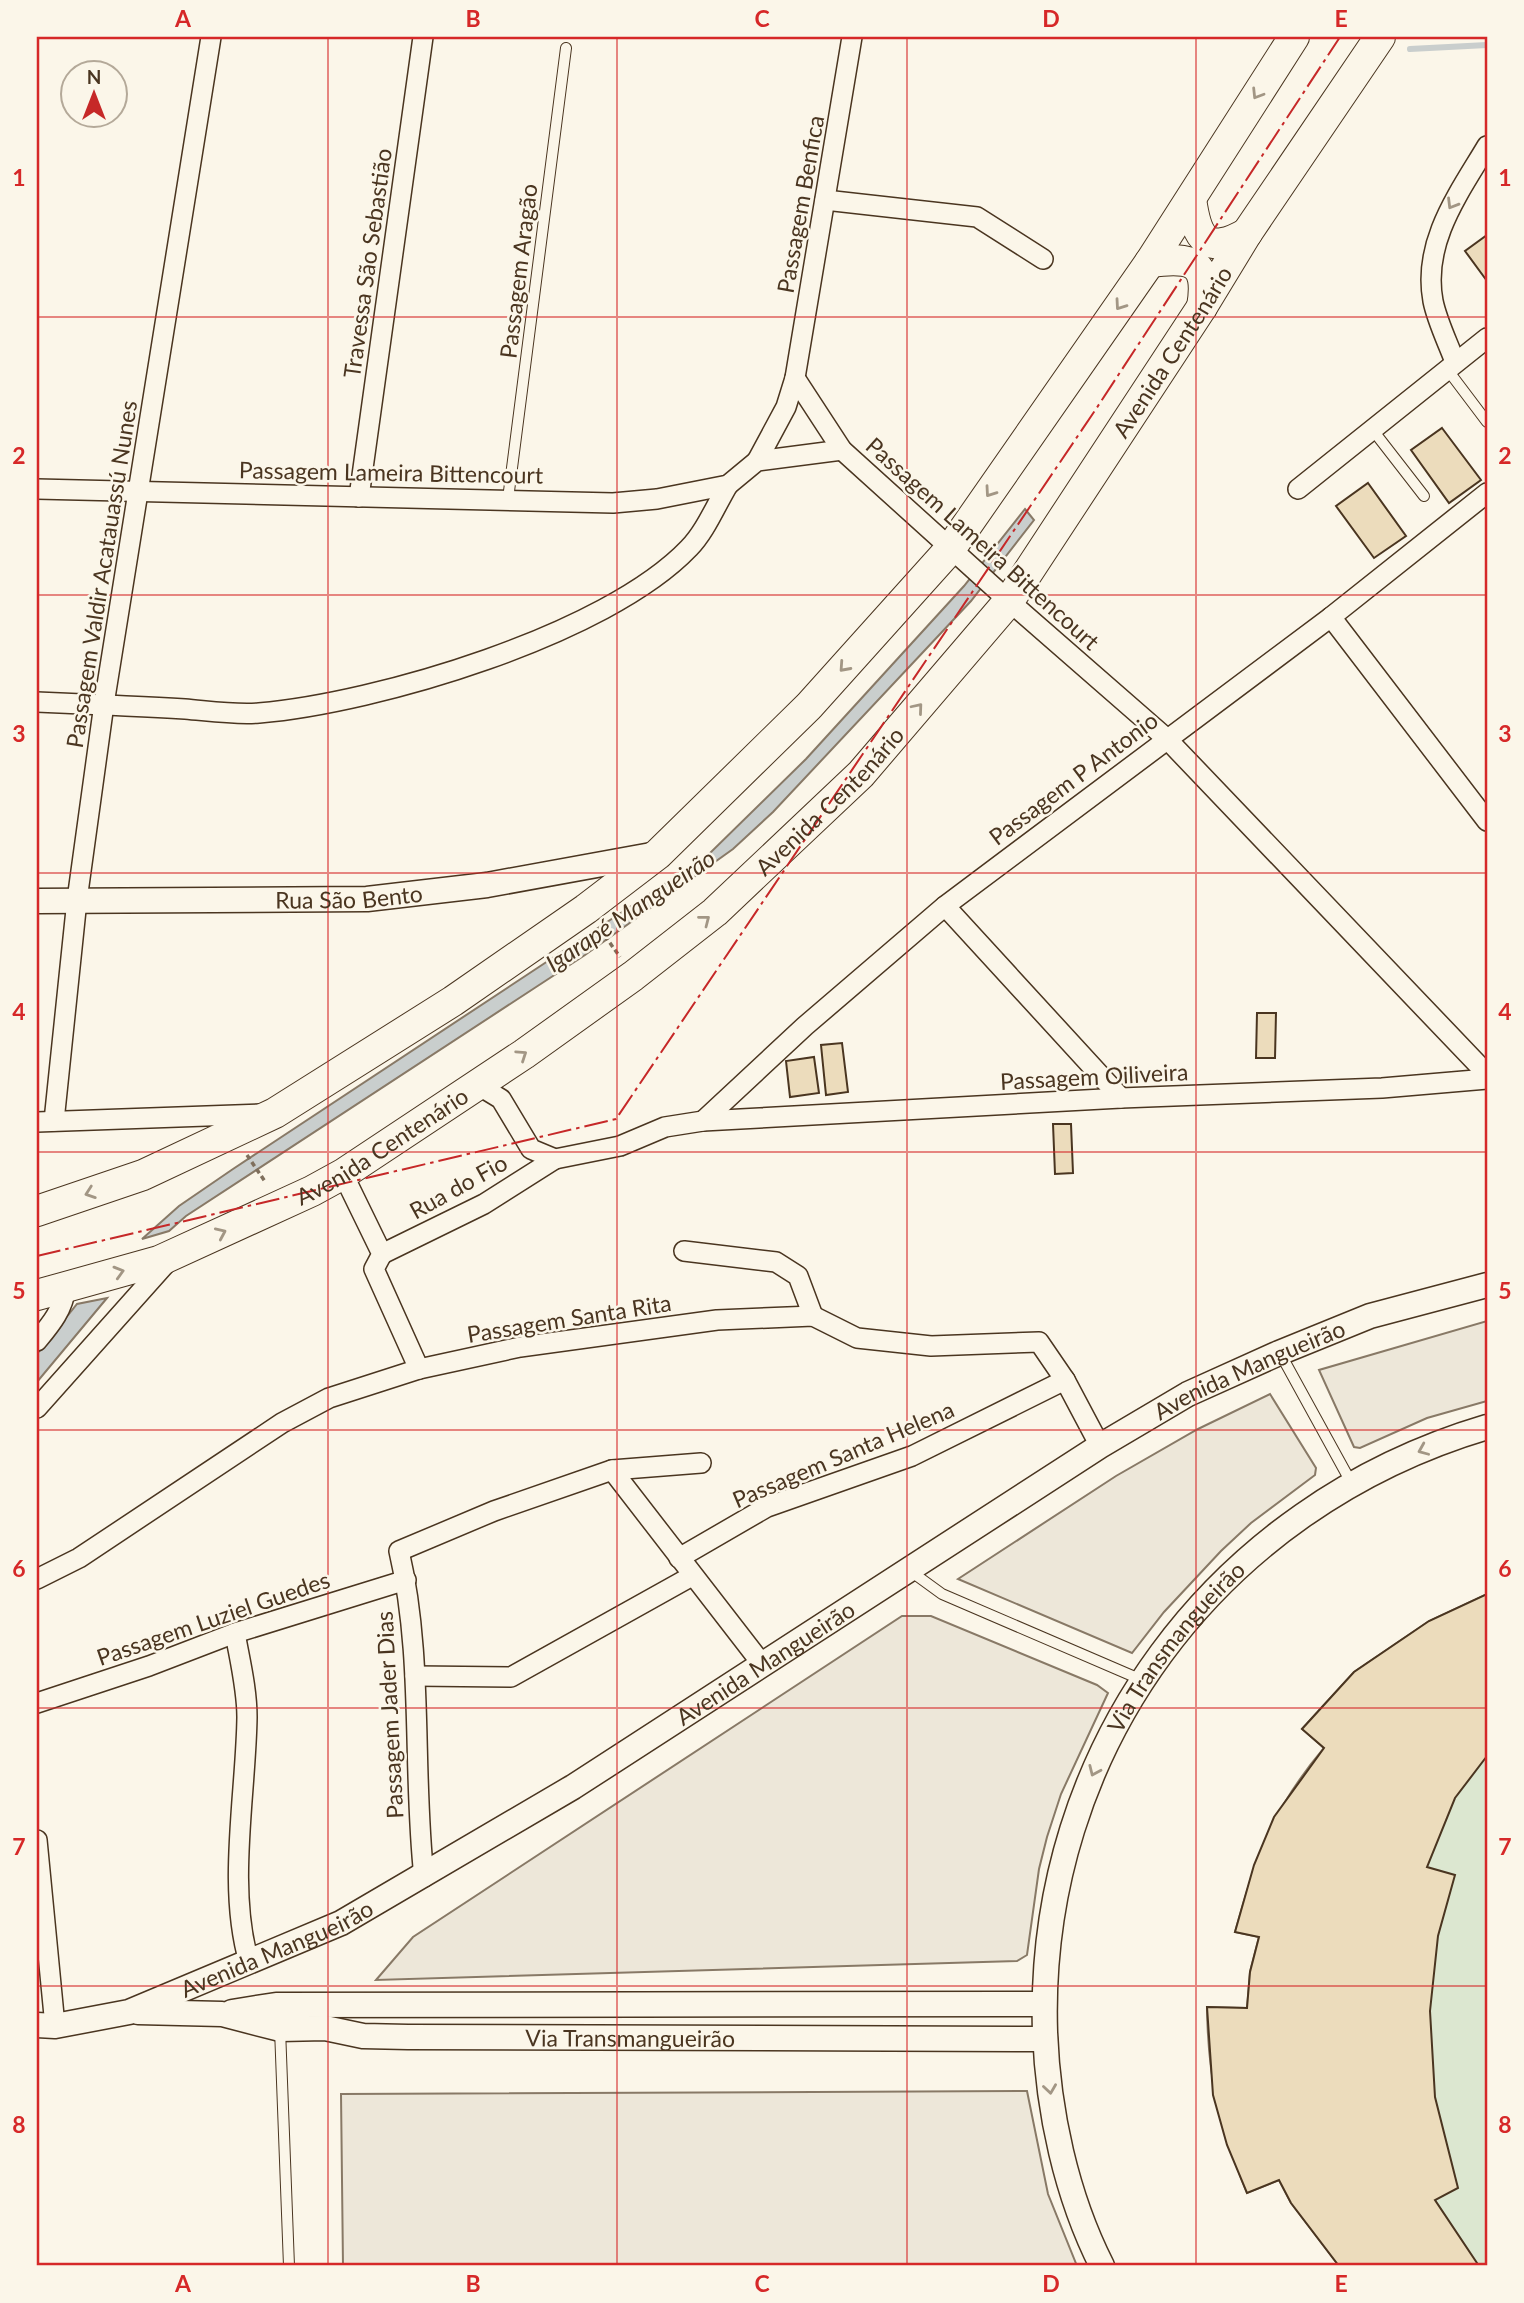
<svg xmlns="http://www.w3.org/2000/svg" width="1524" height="2303" viewBox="0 0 1524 2303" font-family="Lato,sans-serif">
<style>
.green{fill:#dce7d0;stroke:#887966;stroke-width:2}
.parking{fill:#ede7d9;stroke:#887966;stroke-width:2}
.water{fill:#c9cecd;stroke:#887966;stroke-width:2}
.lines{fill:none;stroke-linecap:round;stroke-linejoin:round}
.stream{stroke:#c9cecd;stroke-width:6}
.building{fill:#ecdcbc;stroke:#4a3520;stroke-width:2}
.service-casing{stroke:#4a3520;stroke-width:12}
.minor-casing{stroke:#4a3520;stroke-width:22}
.tertiary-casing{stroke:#4a3520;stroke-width:27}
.primary-casing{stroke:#4a3520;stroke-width:32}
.path{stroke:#7f6f5c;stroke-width:3.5;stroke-dasharray:5 3.5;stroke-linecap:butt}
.service{stroke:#fbf6e9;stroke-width:10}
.minor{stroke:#fbf6e9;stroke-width:19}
.tertiary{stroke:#fbf6e9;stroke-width:24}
.primary{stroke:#fbf6e9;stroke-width:30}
.power{stroke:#c62828;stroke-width:2;stroke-dasharray:24 5 3.5 5;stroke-linecap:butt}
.oneway{stroke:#a29684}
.grid{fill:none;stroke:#d62828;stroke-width:2;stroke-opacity:0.55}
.labels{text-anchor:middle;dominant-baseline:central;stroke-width:5;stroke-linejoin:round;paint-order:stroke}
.street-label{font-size:23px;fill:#4a3520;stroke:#fbf6e9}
.water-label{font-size:24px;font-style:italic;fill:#4a3520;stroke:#fbf6e9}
.neatline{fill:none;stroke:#d62828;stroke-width:2.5}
.grid-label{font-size:23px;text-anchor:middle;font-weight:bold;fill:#d62828}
</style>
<rect width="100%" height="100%" fill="#fbf6e9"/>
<path class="green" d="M1487,1594v672h-148l-48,-63 -12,-23 -32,13c-28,-69 -39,-111 -40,-186l40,1 3,-36 9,-35 -24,-5c22,-78 36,-121 89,-184l-22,-19 52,-57 75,-51z"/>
<g class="parking">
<polygon points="1487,1321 1487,1401 1427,1418 1360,1448 1354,1447 1319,1370"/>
<polygon points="1270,1394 1316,1468 1315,1475 1251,1523 1221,1551 1164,1612 1132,1653 958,1579 1116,1476 1198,1429"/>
<polygon points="902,1616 931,1616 1097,1685 1108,1693 1061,1794 1047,1837 1039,1869 1027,1955 1017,1961 376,1980 413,1937"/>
<polygon points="1027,2091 1048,2194 1077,2266 343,2266 341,2094"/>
</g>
<g class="water">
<polygon points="1025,509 1034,520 971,601 773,812 733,849 585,955 186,1216 169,1231 142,1239 179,1206 233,1169 707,856 806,759 964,586"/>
<polygon points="107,1298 37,1382 37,1354 77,1304"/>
</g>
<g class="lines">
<polyline class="stream" points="1410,49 1487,45"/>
</g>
<g class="building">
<polygon points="1487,235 1487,281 1465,251"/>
<polygon points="1442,428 1481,480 1449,503 1411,450"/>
<polygon points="1368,483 1406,536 1374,558 1336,506"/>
<polygon points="1257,1013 1276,1013 1275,1058 1256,1058"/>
<polygon points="842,1043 848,1092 826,1095 821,1045"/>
<polygon points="814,1057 819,1093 790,1097 786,1061"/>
<polygon points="1053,1124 1071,1124 1073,1173 1055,1174"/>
<polygon points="1487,1594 1487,1756 1455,1798 1427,1867 1455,1875 1438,1936 1430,2011 1435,2097 1458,2188 1435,2200 1479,2266 1339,2266 1291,2203 1279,2180 1247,2193 1227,2145 1213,2095 1207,2007 1247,2008 1250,1972 1259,1937 1235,1932 1254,1865 1274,1817 1324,1748 1302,1729 1354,1672 1429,1621"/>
</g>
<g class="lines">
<g class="service-casing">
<g id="service">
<polyline points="1447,369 1487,422"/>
<polyline points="1372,429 1424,496"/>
<polyline points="508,499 566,48"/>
<polyline points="1280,1353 1352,1484"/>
<polyline points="909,1570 942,1594 1142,1680"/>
<polyline points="280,2029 289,2266"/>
</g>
</g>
<g class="minor-casing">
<g id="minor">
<polyline points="825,200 977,217 1043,259"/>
<path d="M1455,362c-7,-19 -18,-41 -22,-61 -11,-59 26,-108 54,-155"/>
<polyline points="795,378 842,450 1009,601 1166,738 1487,1074"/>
<polyline points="757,461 786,407 795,378 852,37"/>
<polyline points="37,489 613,503 657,499 728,485 757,461 842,450"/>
<polyline points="1298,489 1487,338"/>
<polyline points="359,497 423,37"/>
<polyline points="1331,617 1487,821"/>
<path d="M37,702c49,2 99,4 148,7 24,2 50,6 74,4 118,-10 347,-78 430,-165 16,-16 27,-43 39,-63"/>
<polyline points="945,906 1121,1098"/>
<polyline points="478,1085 501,1099 531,1149 555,1159 620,1146 665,1127 703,1121 1121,1098 1382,1088 1487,1079"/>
<polyline points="54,1121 77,900 104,704 211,37"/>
<polyline points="703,1121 805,1026 945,906 1331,617 1487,493"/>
<polyline points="37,1122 263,1114"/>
<polyline points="343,1174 382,1254 374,1269 419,1369"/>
<polyline points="684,1251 776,1262 798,1276 813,1316"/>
<polyline points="382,1254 484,1204 555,1159"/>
<path d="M37,1341c14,-17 26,-31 29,-54"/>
<polyline points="37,1408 169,1260"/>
<polyline points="612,1470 762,1664"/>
<polyline points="679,1558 767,1507 912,1456 1065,1380"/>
<polyline points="37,1579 79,1558 282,1423 329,1398 419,1369 520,1347 717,1320 813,1316 857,1338 931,1346 1039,1342 1065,1380 1100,1446"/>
<path d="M235,1633c5,28 12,56 12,84 -1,77 -20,170 2,245"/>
<polyline points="415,1676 511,1677 692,1576"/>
<polyline points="37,1703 149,1666 235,1633 406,1580"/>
<polyline points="37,1840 55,2026"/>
<path d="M424,1877c-12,-109 0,-219 -25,-326l95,-40 118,-41 89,-7"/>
</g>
</g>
<g class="tertiary-casing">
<g id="tertiary">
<path id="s1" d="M37,901l330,-2 120,-14 170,-31"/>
<path id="s2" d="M138,2012l84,2 58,15 45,-1 38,8 45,1 637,2"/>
<polyline points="232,2012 276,2005 1044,2004"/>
<path id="s3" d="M37,2025l18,1 74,-14 212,-89 232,-136 527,-341 88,-52 91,-41 91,-37 117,-31"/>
<path id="s4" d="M1102,2266c-36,-71 -54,-155 -57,-234 -9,-283 172,-525 442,-605"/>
</g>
</g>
<g class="primary-casing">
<g id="primary">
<path d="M1191,199c6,41 16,57 56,34"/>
<path d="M1150,262c41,-5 60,-2 52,45"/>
<polyline points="37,1211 143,1175 275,1113 453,1001 586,909 658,854 809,706 951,548 1150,262 1294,37"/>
<path id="s5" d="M37,1295l122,-34 153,-70 31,-17 181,-120 109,-78 82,-64 146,-138 148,-173 193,-294 45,-74 133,-196"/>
</g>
</g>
<g class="path">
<polyline points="600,929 620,957"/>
<polyline points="247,1155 266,1183"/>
</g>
<use href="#service" class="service"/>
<use href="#minor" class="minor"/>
<use href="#tertiary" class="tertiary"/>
<use href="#primary" class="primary"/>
<polyline class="power" points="37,1256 616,1119 1096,409 1340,37"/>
</g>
<defs><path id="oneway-chevron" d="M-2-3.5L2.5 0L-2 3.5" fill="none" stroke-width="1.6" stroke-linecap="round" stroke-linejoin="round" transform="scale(1.75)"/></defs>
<g class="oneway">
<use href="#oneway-chevron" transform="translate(1257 94) rotate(122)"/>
<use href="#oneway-chevron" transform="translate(1452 204) rotate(121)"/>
<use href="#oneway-chevron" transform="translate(1120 305) rotate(125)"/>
<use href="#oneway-chevron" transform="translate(990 492) rotate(125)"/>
<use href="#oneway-chevron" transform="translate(844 667) rotate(132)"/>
<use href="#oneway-chevron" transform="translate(918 708) rotate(-50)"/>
<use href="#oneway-chevron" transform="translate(705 920) rotate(-38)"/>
<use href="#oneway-chevron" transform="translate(522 1055) rotate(-34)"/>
<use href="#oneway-chevron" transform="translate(90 1193) rotate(161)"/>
<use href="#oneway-chevron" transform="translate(221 1233) rotate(-24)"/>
<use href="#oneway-chevron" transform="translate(119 1272) rotate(-16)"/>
<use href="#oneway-chevron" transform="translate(1423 1450) rotate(157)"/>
<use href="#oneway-chevron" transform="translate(1094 1771) rotate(114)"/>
<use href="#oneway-chevron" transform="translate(1050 2089) rotate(82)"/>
</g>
<path class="grid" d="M328,37v2229M617,37v2229M907,37v2229M1196,37v2229M37,317h1450M37,595h1450M37,873h1450M37,1152h1450M37,1430h1450M37,1708h1450M37,1986h1450"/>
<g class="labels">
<g class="street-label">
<text transform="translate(800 204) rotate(-80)">Passagem Benfica</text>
<text transform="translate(367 263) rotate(-82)">Travessa São Sebastião</text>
<text transform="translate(518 271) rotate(-83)">Passagem Aragão</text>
<text stroke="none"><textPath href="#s5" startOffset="1512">Avenida Centenário</textPath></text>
<text transform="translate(391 472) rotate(1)">Passagem Lameira Bittencourt</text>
<text transform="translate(983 543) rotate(42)">Passagem Lameira Bittencourt</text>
<text transform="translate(101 574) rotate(-81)">Passagem Valdir Acatauassú Nunes</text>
<text transform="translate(1073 778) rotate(-37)">Passagem P Antonio</text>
<text stroke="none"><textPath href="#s5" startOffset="945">Avenida Centenário</textPath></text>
<text stroke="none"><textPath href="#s1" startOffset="312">Rua São Bento</textPath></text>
<text transform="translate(1094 1076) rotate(-3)">Passagem Oiliveira</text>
<text stroke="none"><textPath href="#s5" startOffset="378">Avenida Centenário</textPath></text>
<text transform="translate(458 1186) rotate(-29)">Rua do Fio</text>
<text transform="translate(569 1318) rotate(-9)">Passagem Santa Rita</text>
<text stroke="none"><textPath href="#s3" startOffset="1388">Avenida Mangueirão</textPath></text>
<text transform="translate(843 1454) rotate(-23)">Passagem Santa Helena</text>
<text transform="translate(213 1618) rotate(-19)">Passagem Luziel Guedes</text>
<text stroke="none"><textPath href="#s4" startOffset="660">Via Transmangueirão</textPath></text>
<text stroke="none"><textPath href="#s3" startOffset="821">Avenida Mangueirão</textPath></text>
<text transform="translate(389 1715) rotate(-93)">Passagem Jader Dias</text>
<text stroke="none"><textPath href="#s3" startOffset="254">Avenida Mangueirão</textPath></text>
<text stroke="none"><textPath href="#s2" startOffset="495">Via Transmangueirão</textPath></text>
</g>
<g class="water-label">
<text transform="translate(630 910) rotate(-34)">Igarapé Mangueirão</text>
</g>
</g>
<rect width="1524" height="2303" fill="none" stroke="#fbf6e9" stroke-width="77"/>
<g transform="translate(94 94)"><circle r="33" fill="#fbf6e9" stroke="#b4a999" stroke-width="2"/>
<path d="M0-5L12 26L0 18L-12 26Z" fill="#c62828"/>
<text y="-10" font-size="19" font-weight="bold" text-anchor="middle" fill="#4a3520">N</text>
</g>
<rect x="38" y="38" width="1448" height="2226" class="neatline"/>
<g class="grid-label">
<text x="183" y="27">A</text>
<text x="473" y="27">B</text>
<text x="762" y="27">C</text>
<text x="1051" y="27">D</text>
<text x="1341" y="27">E</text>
<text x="19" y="186">1</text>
<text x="1505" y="186">1</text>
<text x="19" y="464">2</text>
<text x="1505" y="464">2</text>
<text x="19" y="742">3</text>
<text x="1505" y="742">3</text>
<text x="19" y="1020">4</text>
<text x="1505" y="1020">4</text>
<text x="19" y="1299">5</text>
<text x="1505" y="1299">5</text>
<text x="19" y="1577">6</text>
<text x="1505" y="1577">6</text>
<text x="19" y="1855">7</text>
<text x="1505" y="1855">7</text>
<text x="19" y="2133">8</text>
<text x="1505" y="2133">8</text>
<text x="183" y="2292">A</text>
<text x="473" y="2292">B</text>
<text x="762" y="2292">C</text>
<text x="1051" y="2292">D</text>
<text x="1341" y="2292">E</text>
</g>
</svg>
